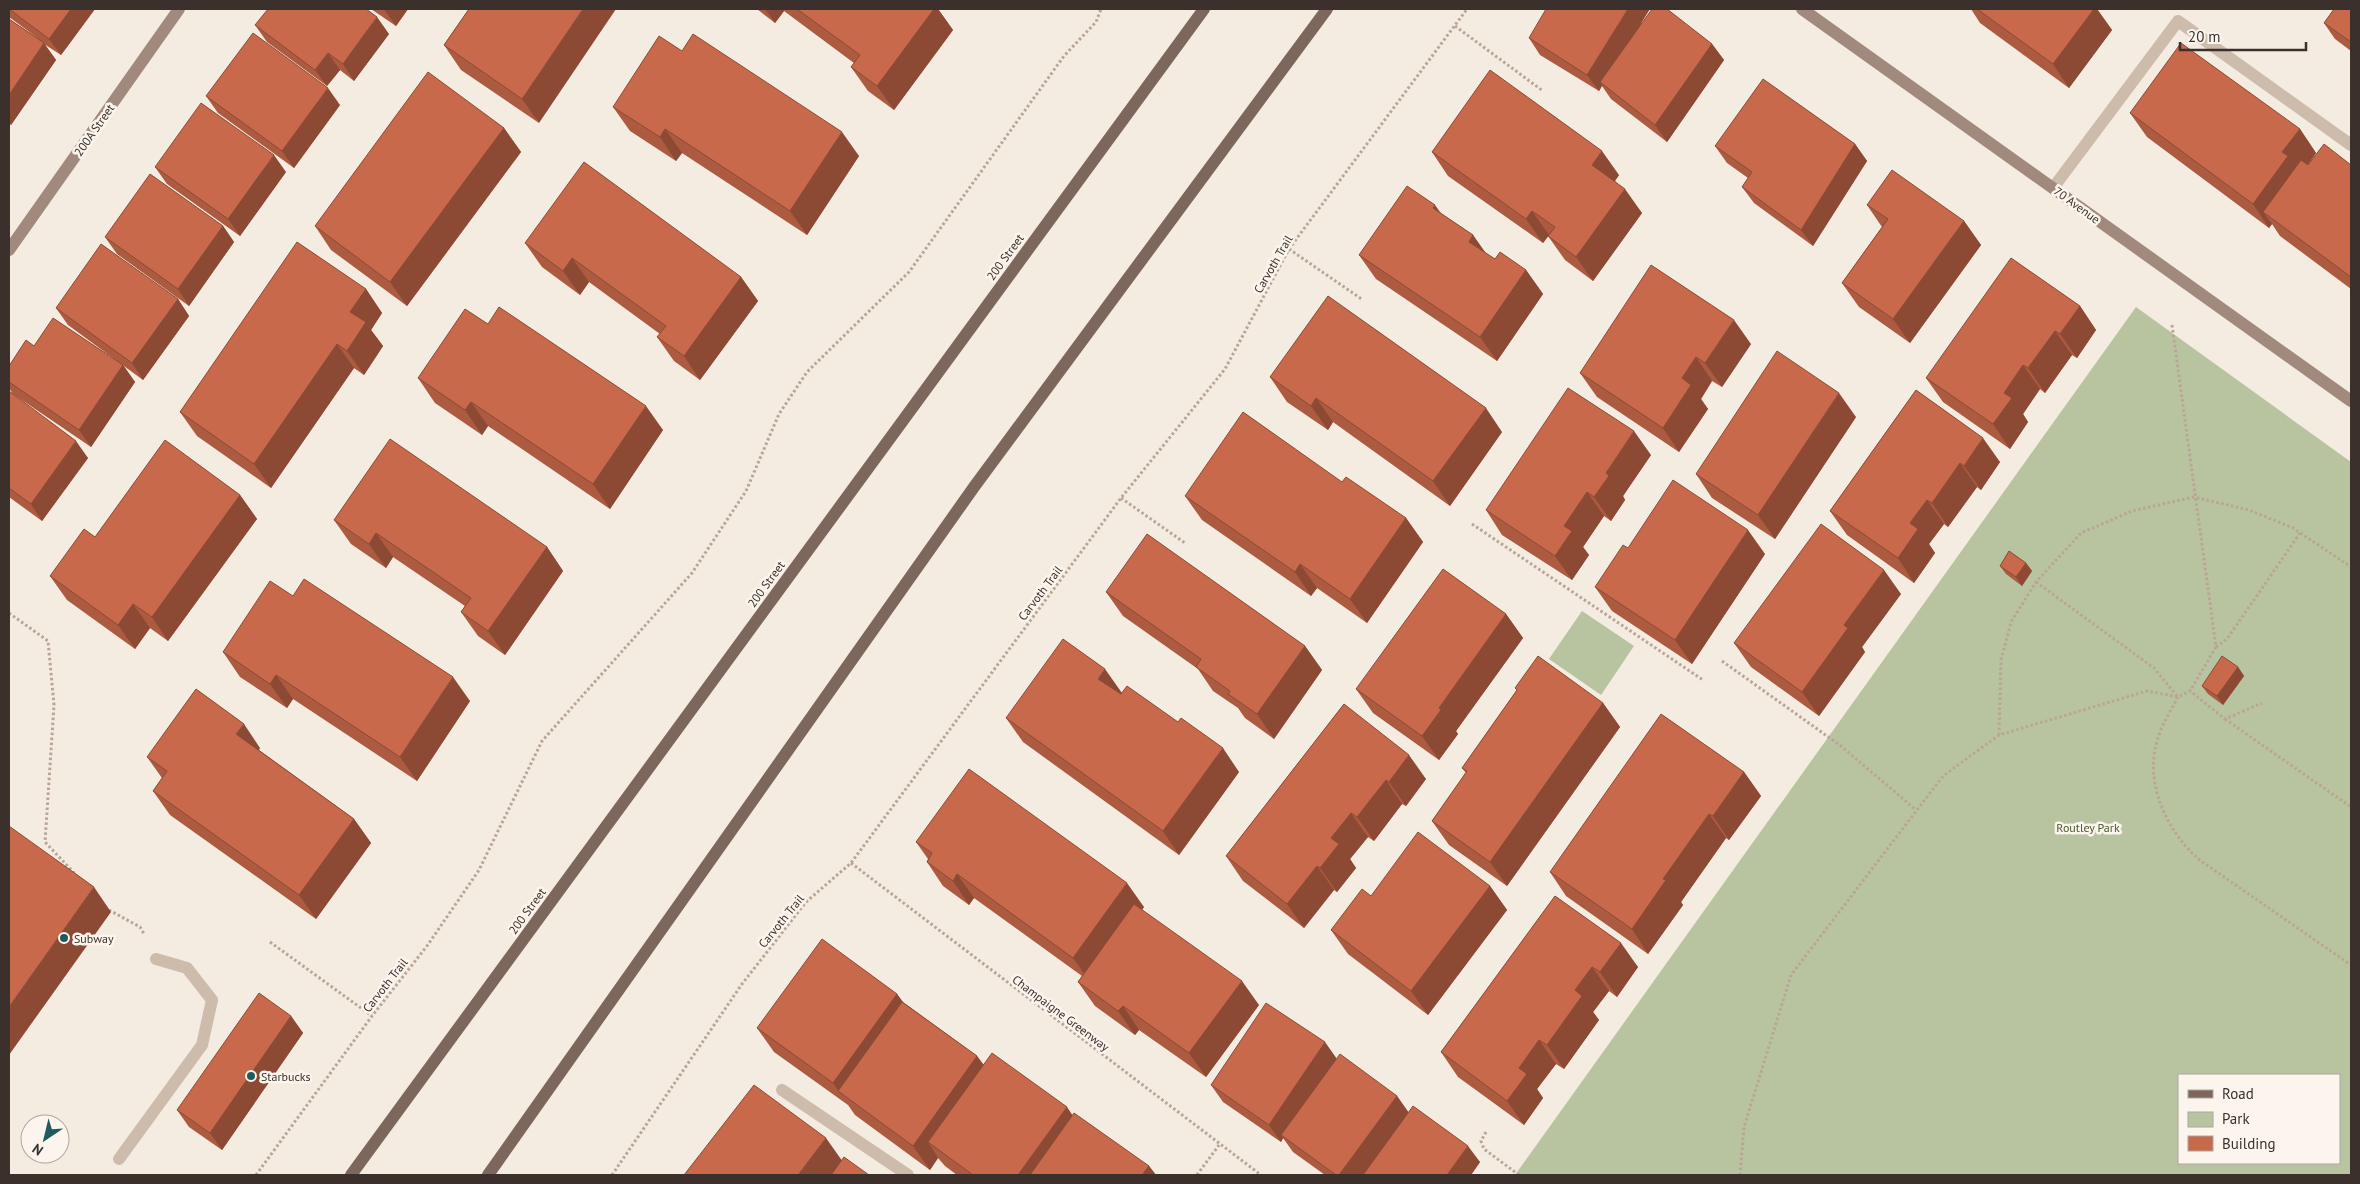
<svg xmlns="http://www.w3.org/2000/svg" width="2360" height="1184" viewBox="0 0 2360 1184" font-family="'PT Sans',sans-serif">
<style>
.green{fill:#b8c4a0;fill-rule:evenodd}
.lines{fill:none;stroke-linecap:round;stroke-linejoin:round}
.path{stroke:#b9a596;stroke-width:3;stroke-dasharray:2.5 2.5;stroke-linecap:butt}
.lane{stroke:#cdbbac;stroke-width:12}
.secondary{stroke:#a18a7d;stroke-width:12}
.primary{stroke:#7d675c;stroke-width:12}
.wall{fill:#ac5a40}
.shaded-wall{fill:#8c4a34}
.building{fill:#c8694b;stroke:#8c4a34}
.poi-dot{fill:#1f5a5e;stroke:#fbf5ee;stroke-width:2}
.labels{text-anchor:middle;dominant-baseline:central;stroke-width:5;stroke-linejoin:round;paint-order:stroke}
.street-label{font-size:12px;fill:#3b302b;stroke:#fbf5ee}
.park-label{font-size:12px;fill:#4a5a2e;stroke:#fbf5ee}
.poi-label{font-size:12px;fill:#3b302b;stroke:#fbf5ee;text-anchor:start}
</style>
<rect width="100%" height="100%" fill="#f4ebe1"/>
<g class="green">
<path d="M2136,307l215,155v713h-836zM2179,1075h160v88h-160z"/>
<polygon points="1582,611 1634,646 1601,695 1549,659"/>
</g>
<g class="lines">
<g class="path">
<polyline points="1455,26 1543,91"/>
<polyline points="1289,249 1363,300"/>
<polyline points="2172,325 2216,647 2190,691"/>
<polyline points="1121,498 1185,543"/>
<polyline points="1472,524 1703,680"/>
<polyline points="2036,582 2154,668 2177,696"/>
<polyline points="9,613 48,641 54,705 45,842 77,876"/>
<polyline points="2216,647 2227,639 2300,533"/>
<polyline points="1722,661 1841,746 1916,810"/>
<path d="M2178,697c-7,13 -16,27 -20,41 -15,44 9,95 43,123l150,104"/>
<polyline points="2225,719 2351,807"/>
<polyline points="1999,735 2001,660 2011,622 2036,582 2081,533 2132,511 2194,497 2249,510 2293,528 2351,567"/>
<polyline points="851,863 1261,1175"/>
<polyline points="109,910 140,927 144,934"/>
<polyline points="270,942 372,1016"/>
<polyline points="1486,1132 1481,1141 1484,1149 1519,1175"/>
<polyline points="256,1175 372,1016 427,946 479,870 542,741 692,573 746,491 779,414 807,372 909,272 1064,56 1096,22 1101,9"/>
<polyline points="612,1175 742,984 806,902 851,863 1121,498 1225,369 1289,249 1467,9"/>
<polyline points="1197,1175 1219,1145"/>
<polyline points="1740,1175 1744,1127 1791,975 1943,776 1999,735 2147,691 2178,697 2190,691 2225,719 2262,703"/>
</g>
<g class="lane">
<polyline points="2053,188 2178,21 2351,145"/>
<polyline points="782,1090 908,1175"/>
<polyline points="119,1159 202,1045 212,1000 187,968 156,959"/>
</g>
<g class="secondary">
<polyline points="1802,9 2351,401"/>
<polyline points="9,250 179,9"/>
</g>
<g class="primary">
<polyline points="351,1175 1204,9"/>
<polyline points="488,1175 974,487 1327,9"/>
</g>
</g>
<g class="wall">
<polygon points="9,9 95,9 61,55 44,44 56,60 11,125 9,123 9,19 39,39 9,17"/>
<polygon points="371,9 408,9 396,26"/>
<polygon points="469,9 539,123 461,70 444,45"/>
<polygon points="757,9 938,9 953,30 894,110 868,91 851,67 854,63 784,11 775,23"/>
<polygon points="1971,9 2097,9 2112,30 2069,88 1980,23"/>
<polygon points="2351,9 2351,51 2335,39 2324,23"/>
<polygon points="1641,23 1712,44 1724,60 1667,142 1611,99 1602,86 1599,91 1540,55 1529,38"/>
<polygon points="255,25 389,34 354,81 340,70 327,86 267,42"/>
<polygon points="682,51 859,156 807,235 682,153 676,161 630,131 613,107"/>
<polygon points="206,96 340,105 294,168 218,113"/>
<polygon points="2130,113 2300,129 2316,153 2308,165 2351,165 2351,289 2280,236 2272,224 2269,228 2147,137"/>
<polygon points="504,128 521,152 407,306 331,250 315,226"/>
<polygon points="1855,144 1867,161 1813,246 1754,203 1742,187 1748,178 1727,163 1715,146"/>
<polygon points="1432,152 1619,175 1615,181 1642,213 1593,281 1565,260 1548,236 1549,235 1543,243 1448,176"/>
<polygon points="155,167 286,172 240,236 167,184"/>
<polygon points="1867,205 1964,221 1981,245 1910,343 1859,307 1842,283 1882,227"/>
<polygon points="1442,215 1473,235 1485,253 1495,259 1526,270 1543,294 1497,361 1376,279 1359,255"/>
<polygon points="223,226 234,242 189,306 117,254 105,237"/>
<polygon points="525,243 741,277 758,301 700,380 674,361 657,337 660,334 589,282 580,295 542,267"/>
<polygon points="366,289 382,313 371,330 383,346 364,375 354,368 271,488 197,436 180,412"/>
<polygon points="178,299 189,316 143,380 68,325 56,308"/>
<polygon points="2080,306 2096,330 2077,358 2072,355 2045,393 2040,389 2023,414 2028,422 2010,449 1943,402 1926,378"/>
<polygon points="488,324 663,430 610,509 488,426 482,435 435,403 418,378"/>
<polygon points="1751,344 1722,387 1712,381 1701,399 1708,409 1679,452 1597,397 1580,373"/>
<polygon points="34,346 123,365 135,382 91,447 13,394 9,388 9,382"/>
<polygon points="1270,377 1502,432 1450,506 1333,422 1328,430 1287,402"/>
<polygon points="1916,390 2000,462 1981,490 1977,487 1948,527 1944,524 1929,544 1935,553 1914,583 1847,535 1830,511"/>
<polygon points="9,391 88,458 42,521 9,497"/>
<polygon points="1856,417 1775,539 1712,498 1696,474"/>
<polygon points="1651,455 1623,496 1625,500 1611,521 1604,516 1583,547 1589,555 1572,580 1502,535 1486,510"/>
<polygon points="1342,482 1406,518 1423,542 1367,623 1317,588 1311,596 1202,520 1185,496"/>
<polygon points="240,495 257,519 168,641 150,628 135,649 67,600 50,576 95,537"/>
<polygon points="334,520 547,547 563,571 505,655 478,636 461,612 465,606 393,557 386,568 351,544"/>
<polygon points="1628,548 1765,554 1692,664 1612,611 1595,587"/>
<polygon points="2026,563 2032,571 2022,586 2006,574 2000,566"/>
<polygon points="1106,592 1305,646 1322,670 1274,739 1245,718 1238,708 1213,691 1198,669 1123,616"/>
<polygon points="1901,594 1862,647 1865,652 1819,716 1751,667 1734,643"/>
<polygon points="293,596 470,701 417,781 293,699 287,708 240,677 223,652"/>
<polygon points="1506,614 1523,638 1456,731 1458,734 1439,760 1373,713 1356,689"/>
<polygon points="2238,667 2244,676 2223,705 2208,694 2202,686"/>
<polygon points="1515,688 1603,703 1620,727 1507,886 1449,845 1432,821 1466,773 1462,768 1517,690"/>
<polygon points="1122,693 1239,772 1179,855 1023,742 1006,718"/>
<polygon points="1344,704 1426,779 1406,806 1402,804 1374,841 1368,837 1350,859 1356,868 1337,892 1334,890 1304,928 1243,881 1226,856"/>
<polygon points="260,748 259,750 354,819 371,843 316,919 170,815 153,791 162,778 147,757"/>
<polygon points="1744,772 1761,796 1729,840 1726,838 1681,902 1683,905 1648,954 1566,896 1550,872"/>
<polygon points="916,842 1144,907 1142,910 1259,1005 1206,1077 1139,1030 1135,1035 1095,1006 1078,982 1082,976 974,898 969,905 943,886 927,862 928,859"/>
<polygon points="1490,886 1507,910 1428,1015 1348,954 1331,930 1371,896"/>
<polygon points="1555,896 1638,967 1617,997 1609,991 1593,1012 1599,1020 1564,1069 1556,1064 1537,1089 1543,1098 1524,1125 1458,1077 1441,1052"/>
<polygon points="897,994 903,1002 977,1056 984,1065 1072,1116 1149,1166 1156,1175 957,1175 945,1166 938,1158 930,1170 855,1115 848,1105 774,1052 757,1028"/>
<polygon points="291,1016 303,1033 222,1150 189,1127 177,1110"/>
<polygon points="1337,1059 1330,1068 1397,1096 1408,1112 1480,1162 1471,1175 1325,1175 1293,1152 1283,1138 1281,1142 1223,1102 1211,1085"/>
</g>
<g class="shaded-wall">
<polygon points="71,9 95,9 61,55 49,39"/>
<polygon points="384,9 408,9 396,26"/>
<polygon points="583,9 616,9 539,123 522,99"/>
<polygon points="765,9 783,9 784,11 775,23"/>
<polygon points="934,9 938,9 953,30 894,110 877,86"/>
<polygon points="1628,9 1650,9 1603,85 1600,82 1602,86 1599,91 1587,75"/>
<polygon points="2094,9 2097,9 2112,30 2069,88 2053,64"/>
<polygon points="377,17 389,34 354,81 343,64"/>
<polygon points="44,43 56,60 11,125 9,121 9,95"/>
<polygon points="1712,44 1724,60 1667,142 1655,125"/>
<polygon points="328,53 340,70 327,86 315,70"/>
<polygon points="328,88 340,105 294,168 282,151"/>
<polygon points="504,128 521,152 407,306 390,282"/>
<polygon points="665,129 682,153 676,161 660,137"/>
<polygon points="2300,129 2316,153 2301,174 2263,212 2272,224 2269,228 2253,204 2282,152"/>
<polygon points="842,132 859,156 807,235 790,211"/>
<polygon points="1855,144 1867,161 1813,246 1801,230"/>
<polygon points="1602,151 1619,175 1609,189 1592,165"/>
<polygon points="274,155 286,172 240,236 228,219"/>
<polygon points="1625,189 1642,213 1593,281 1576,257"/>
<polygon points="1435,205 1452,229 1433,208"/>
<polygon points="1532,211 1549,235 1543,243 1526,219"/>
<polygon points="1964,221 1981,245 1910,343 1893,319"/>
<polygon points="223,226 234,242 189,306 178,289"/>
<polygon points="1473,235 1490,259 1469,242"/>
<polygon points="572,258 589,282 580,295 563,271"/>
<polygon points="1526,270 1543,294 1497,361 1480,337"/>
<polygon points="741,277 758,301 700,380 684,356"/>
<polygon points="366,289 382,313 371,330 383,346 364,375 347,351 350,312"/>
<polygon points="178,299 189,316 143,380 132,363"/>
<polygon points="2080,306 2096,330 2077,358 2060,334"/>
<polygon points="1734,320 1751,344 1722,387 1705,363"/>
<polygon points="2055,331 2072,355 2045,393 2028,368"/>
<polygon points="337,344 354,368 271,488 254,464"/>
<polygon points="1696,357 1712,381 1701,399 1708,409 1679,452 1663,428 1682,378"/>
<polygon points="123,365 135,382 91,447 79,430"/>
<polygon points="2023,365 2040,389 2023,414 2028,422 2010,449 1993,424 2004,393"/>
<polygon points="1839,393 1856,417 1775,539 1758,515"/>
<polygon points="1316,398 1333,422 1328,430 1311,406"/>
<polygon points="471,402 488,426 482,435 465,410"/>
<polygon points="646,406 663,430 610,509 593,484"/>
<polygon points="1486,408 1502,432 1450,506 1433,481"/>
<polygon points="1634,431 1651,455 1623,496 1625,500 1611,521 1594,497 1606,473"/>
<polygon points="1983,438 2000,462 1981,490 1964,466"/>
<polygon points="76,441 88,458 42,521 31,504"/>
<polygon points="1960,463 1977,487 1948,527 1932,503"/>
<polygon points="1587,492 1604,516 1583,547 1589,555 1572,580 1555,556 1564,526"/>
<polygon points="240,495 257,519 168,641 152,617"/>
<polygon points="1927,500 1944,524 1929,544 1935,553 1914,583 1898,558 1910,523"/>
<polygon points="1406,518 1423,542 1367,623 1350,599"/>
<polygon points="1748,530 1765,554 1692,664 1675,640"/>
<polygon points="376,533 393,557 386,568 369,544"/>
<polygon points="547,547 563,571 505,655 488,631"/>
<polygon points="2026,563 2032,571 2022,586 2016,577"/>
<polygon points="1300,564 1317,588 1311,596 1295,572"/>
<polygon points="1884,570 1901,594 1862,647 1865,652 1819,716 1802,692 1844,625"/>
<polygon points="133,604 150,628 135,649 118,625"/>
<polygon points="1506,614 1523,638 1456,731 1458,734 1439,760 1422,736 1439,708"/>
<polygon points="1305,646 1322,670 1274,739 1257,714"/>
<polygon points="2238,667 2244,676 2223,705 2217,696"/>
<polygon points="1105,669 1122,693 1115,703 1098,679"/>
<polygon points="276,675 293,699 287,708 270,684"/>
<polygon points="453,677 470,701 417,781 400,757"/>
<polygon points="1603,703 1620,727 1507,886 1490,862"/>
<polygon points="244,724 260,748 253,758 236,734"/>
<polygon points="1223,748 1239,772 1179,855 1163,831"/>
<polygon points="1409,755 1426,779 1406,806 1389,782"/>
<polygon points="1744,772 1761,796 1729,840 1713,816"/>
<polygon points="1386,780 1402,804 1374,841 1357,817"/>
<polygon points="1351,813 1368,837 1350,859 1356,868 1337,892 1320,868 1331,838"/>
<polygon points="1709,814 1726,838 1681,902 1683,905 1648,954 1632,929 1663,879"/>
<polygon points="354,819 371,843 316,919 299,895"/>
<polygon points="1317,866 1334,890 1304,928 1287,904"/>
<polygon points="957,874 974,898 969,905 953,881"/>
<polygon points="1127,883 1144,907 1090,982 1073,958"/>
<polygon points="1490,886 1507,910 1428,1015 1411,991"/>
<polygon points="94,887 111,912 9,1055 9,1007"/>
<polygon points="1621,943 1638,967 1617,997 1600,972"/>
<polygon points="1592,967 1609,991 1593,1012 1599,1020 1564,1069 1547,1045 1575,990"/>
<polygon points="1242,981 1259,1005 1206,1077 1189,1053"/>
<polygon points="897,994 914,1018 840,1093 833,1083"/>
<polygon points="1123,1006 1139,1030 1135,1035 1118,1011"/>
<polygon points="291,1016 303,1033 222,1150 210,1133"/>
<polygon points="1539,1040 1556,1064 1537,1089 1543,1098 1524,1125 1507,1101 1519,1068"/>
<polygon points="1325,1042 1337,1059 1284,1137 1281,1135 1283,1138 1281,1142 1269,1125"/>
<polygon points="977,1056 994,1080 928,1142 938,1158 930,1170 913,1146"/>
<polygon points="1397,1096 1409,1113 1363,1175 1339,1175"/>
<polygon points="1067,1107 1083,1131 1052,1175 1018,1175"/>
<polygon points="826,1138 843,1162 833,1175 798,1175"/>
<polygon points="1468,1146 1480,1162 1471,1175 1447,1175"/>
<polygon points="1149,1166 1156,1175 1142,1175"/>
</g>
<g class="building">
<polygon points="9,9 71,9 49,39"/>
<polygon points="268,9 366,9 377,17 343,64 328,53 315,70 255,25"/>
<polygon points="469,9 583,9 522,99 444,45"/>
<polygon points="797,9 934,9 877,86 851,67 860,55"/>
<polygon points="1546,9 1628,9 1587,75 1529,38"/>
<polygon points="1652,9 1667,9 1712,44 1655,125 1600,82"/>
<polygon points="1977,9 2094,9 2053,64"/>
<polygon points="2334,9 2351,9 2351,42 2324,23"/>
<polygon points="9,19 44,43 9,95"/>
<polygon points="253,33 328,88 282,151 206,96"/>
<polygon points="693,34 842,132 790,211 665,129 660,137 613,107 659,36 682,51"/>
<polygon points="2181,43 2300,129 2282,152 2288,156 2253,204 2130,113"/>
<polygon points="1490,70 1602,151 1592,165 1625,189 1576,257 1548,236 1555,227 1532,211 1526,219 1432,152"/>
<polygon points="428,72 504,128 390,282 315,226"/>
<polygon points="1763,79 1855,144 1801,230 1742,187 1752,172 1715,146"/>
<polygon points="201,103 274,155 228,219 155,167"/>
<polygon points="2324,144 2351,165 2351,277 2263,212 2301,160 2308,165"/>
<polygon points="584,162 741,277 684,356 657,337 666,326 572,258 563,271 525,243"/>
<polygon points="1892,170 1964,221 1893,319 1842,283 1888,219 1867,205"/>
<polygon points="150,174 223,226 178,289 105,237"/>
<polygon points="1407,186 1435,205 1433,208 1473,235 1469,242 1495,259 1500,252 1526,270 1480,337 1359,255"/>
<polygon points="297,242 366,289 350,312 366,322 347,351 337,344 254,464 180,412"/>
<polygon points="101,244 178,299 132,363 56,308"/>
<polygon points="2011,258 2080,306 2060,334 2055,331 2028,368 2023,365 2004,393 2012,398 1993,424 1926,378"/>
<polygon points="1651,265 1734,320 1705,363 1696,357 1682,378 1691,385 1663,428 1580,373"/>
<polygon points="1328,296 1486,408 1433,481 1316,398 1311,406 1270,377"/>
<polygon points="499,307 646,406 593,484 471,402 465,410 418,378 465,309 488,324"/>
<polygon points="53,318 123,365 79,430 9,382 9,366 26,340 34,346"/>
<polygon points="1777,351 1839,393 1758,515 1696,474"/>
<polygon points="1568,388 1634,431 1606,473 1609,476 1594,497 1587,492 1564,526 1572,531 1555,556 1486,510"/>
<polygon points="1916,390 1983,438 1964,466 1960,463 1932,503 1927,500 1910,523 1918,529 1898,558 1830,511"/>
<polygon points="9,391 76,441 31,504 9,488"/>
<polygon points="1243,412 1342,482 1346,477 1406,518 1350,599 1300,564 1295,572 1185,496"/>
<polygon points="390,439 547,547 488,631 461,612 471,598 376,533 369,544 334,520"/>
<polygon points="165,440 240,495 152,617 133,604 118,625 50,576 84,529 95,537"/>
<polygon points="1673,480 1748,530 1675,640 1595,587 1623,545 1628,548"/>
<polygon points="1821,524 1884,570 1844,625 1848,628 1802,692 1734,643"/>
<polygon points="1147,534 1305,646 1257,714 1228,694 1230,691 1196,667 1201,659 1106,592"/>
<polygon points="2009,551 2026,563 2016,577 2000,566"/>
<polygon points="1443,569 1506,614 1439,708 1441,710 1422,736 1356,689"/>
<polygon points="304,579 453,677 400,757 276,675 270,684 223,652 270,581 293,596"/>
<polygon points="1063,639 1105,669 1098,679 1121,694 1127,686 1178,722 1181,718 1223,748 1163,831 1006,718"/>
<polygon points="1538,656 1603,703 1490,862 1432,821 1467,771 1462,768 1517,690 1515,688"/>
<polygon points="2222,656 2238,667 2217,696 2202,686"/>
<polygon points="196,689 244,724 236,734 354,819 299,895 153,791 167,771 147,757"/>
<polygon points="1344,704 1409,755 1389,782 1386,780 1357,817 1351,813 1331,838 1339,844 1320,868 1317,866 1287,904 1226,856"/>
<polygon points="1661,714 1744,772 1713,816 1709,814 1663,879 1666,880 1632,929 1550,872"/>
<polygon points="969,769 1127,883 1073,958 957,874 953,881 927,862 932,853 916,842"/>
<polygon points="9,826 94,887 9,1007"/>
<polygon points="1418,832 1490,886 1411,991 1331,930 1362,889 1371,896"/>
<polygon points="1555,896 1621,943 1600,972 1592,967 1575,990 1582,996 1547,1045 1539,1040 1519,1068 1527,1074 1507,1101 1441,1052"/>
<polygon points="1134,904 1242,981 1189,1053 1123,1006 1118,1011 1078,982"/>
<polygon points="822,939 897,994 833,1083 757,1028"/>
<polygon points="259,993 291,1016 210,1133 177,1110"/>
<polygon points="902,1002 977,1056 913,1146 838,1091"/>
<polygon points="1266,1003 1325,1042 1269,1125 1211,1085"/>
<polygon points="992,1053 1067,1107 1018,1175 973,1175 928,1142"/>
<polygon points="1340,1054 1397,1096 1339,1175 1336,1175 1281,1135"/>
<polygon points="754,1085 826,1138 798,1175 684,1175"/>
<polygon points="1413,1106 1468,1146 1447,1175 1363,1175"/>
<polygon points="1074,1113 1149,1166 1142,1175 1030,1175"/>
<polygon points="844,1157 869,1175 831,1175"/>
</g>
<g class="poi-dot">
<circle cx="64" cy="938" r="5"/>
<circle cx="251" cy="1076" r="5"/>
</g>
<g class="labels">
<g class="street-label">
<text transform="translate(94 130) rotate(-55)">200A Street</text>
<text transform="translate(2077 205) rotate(36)">70 Avenue</text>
<text transform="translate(1005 257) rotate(-54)">200 Street</text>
<text transform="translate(1273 264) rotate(-60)">Carvoth Trail</text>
<text transform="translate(766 584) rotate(-54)">200 Street</text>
<text transform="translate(1040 593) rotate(-53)">Carvoth Trail</text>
<text transform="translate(527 911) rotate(-54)">200 Street</text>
<text transform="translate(781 921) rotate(-51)">Carvoth Trail</text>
<text transform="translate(385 985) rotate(-52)">Carvoth Trail</text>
<text transform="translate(1061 1013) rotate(37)">Champaigne Greenway</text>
</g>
<g class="park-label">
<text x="2088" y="827">Routley Park</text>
</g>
<g class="poi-label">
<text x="74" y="938">Subway</text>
<text x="261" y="1076">Starbucks</text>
</g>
</g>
<rect width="2360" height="1184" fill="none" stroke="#3b302b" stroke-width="20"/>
<rect x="2178" y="1074" width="162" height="90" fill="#fbf5ee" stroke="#aea6a0"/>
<rect x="2188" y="1090" width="25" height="8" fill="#7d675c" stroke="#aea6a0"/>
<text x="2222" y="1099" font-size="15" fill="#3b302b">Road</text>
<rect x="2188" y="1112" width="25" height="15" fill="#b8c4a0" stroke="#aea6a0"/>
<text x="2222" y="1124" font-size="15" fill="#3b302b">Park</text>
<rect x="2188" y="1136" width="25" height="15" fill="#c8694b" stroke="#aea6a0"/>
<text x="2222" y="1149" font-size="15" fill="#3b302b">Building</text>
<g transform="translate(45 1139) rotate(215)"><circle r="24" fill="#fbf5ee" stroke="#aea6a0"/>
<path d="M0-4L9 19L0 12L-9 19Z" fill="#1f5a5e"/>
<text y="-8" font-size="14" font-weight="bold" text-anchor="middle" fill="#3b302b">N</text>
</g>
<path d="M2180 42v8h126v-8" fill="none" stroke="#3b302b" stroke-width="2.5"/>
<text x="2188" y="42" font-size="15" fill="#3b302b" stroke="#fbf5ee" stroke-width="4" paint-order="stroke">20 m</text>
</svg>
